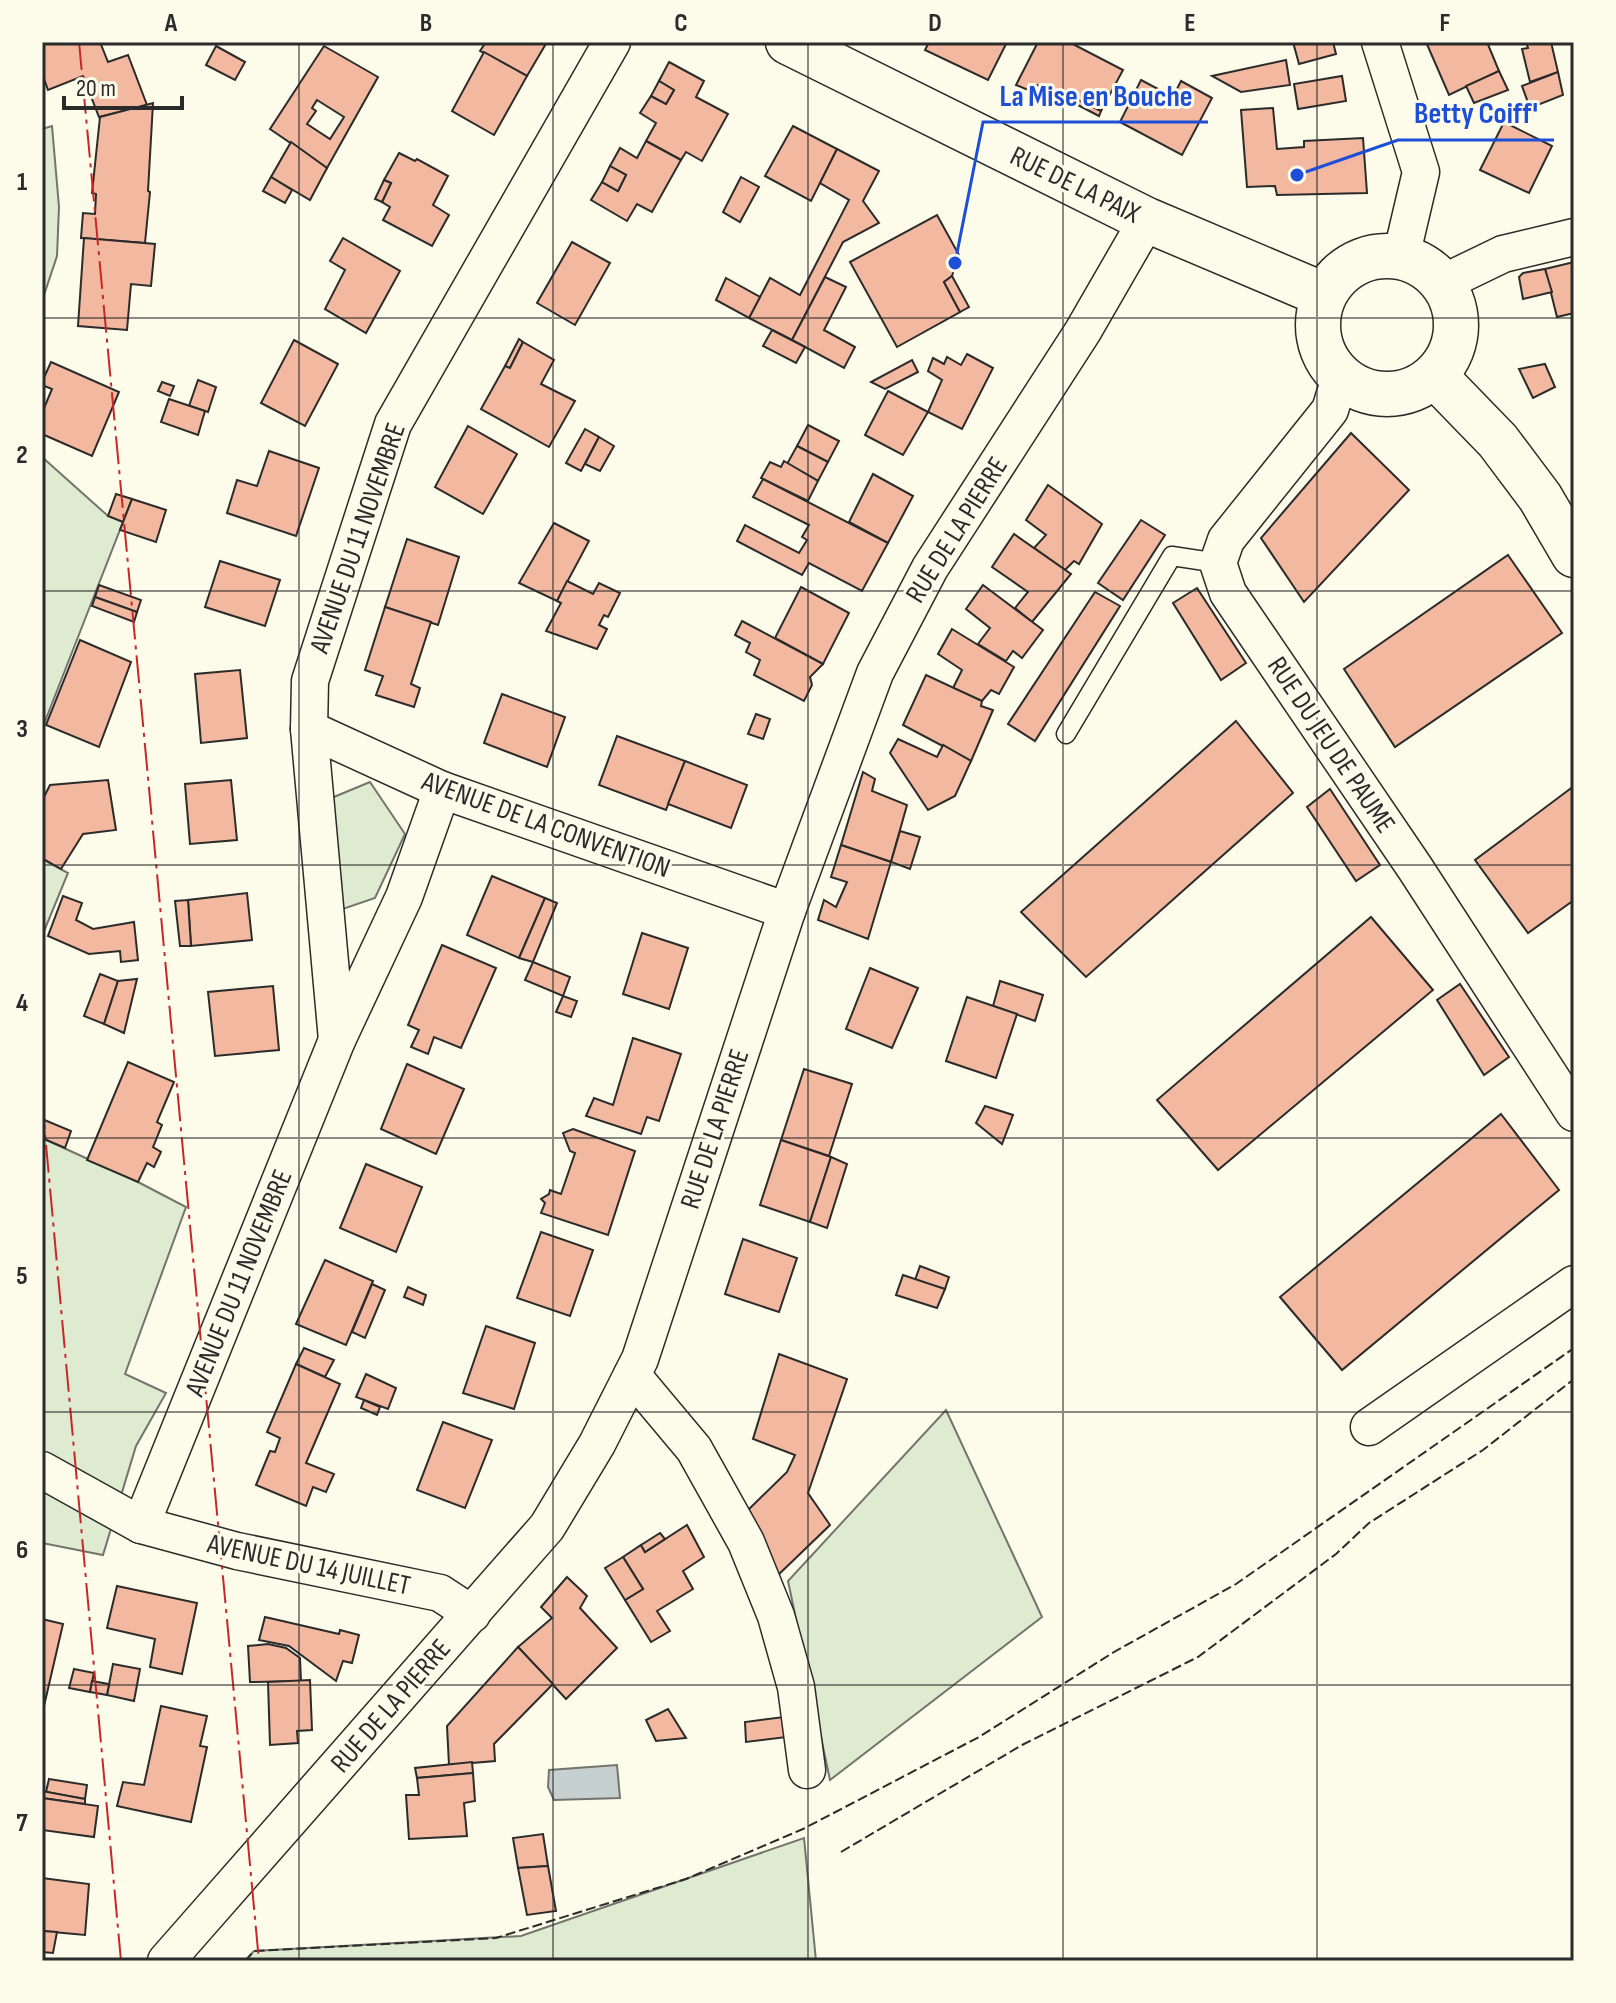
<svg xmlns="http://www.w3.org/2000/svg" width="1616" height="2003" viewBox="0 0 1616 2003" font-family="'Sofia Sans Condensed',sans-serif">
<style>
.green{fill:#deebd1;stroke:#74746e;stroke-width:2}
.water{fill:#c7d0d0;stroke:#74746e;stroke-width:2}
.building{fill:#f2b8a0;stroke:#2b2b2b;stroke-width:2;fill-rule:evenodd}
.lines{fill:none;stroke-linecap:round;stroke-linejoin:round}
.lane-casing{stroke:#2b2b2b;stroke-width:21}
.street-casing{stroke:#2b2b2b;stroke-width:39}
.secondary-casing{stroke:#2b2b2b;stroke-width:47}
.lane{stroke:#fdfbea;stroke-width:18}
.street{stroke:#fdfbea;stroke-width:36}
.secondary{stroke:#fdfbea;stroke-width:44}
.fence{stroke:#2b2b2b;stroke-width:2;stroke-dasharray:10 4;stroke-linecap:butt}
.power{stroke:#c62828;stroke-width:2;stroke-dasharray:28 6 4 6;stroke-linecap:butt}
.grid{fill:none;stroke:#2b2b2b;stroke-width:2;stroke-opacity:0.55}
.labels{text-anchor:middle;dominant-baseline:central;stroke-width:6;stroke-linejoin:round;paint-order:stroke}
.street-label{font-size:28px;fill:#2b2b2b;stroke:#fdfbea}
.leader{fill:none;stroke:#1d4ed8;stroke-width:3}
.callout-dot{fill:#1d4ed8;stroke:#fdfbea;stroke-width:3}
.callout-label{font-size:30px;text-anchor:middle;font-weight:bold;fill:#1d4ed8;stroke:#fdfbea;stroke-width:6;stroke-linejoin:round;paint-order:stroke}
.neatline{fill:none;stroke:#2b2b2b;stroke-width:3}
.grid-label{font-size:26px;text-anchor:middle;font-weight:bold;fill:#2b2b2b}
</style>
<rect width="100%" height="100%" fill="#fdfbea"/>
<g class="green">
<polygon points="52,126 59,207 57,256 42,301 42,129"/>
<polygon points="42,457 108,516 123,522 42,729"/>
<polygon points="370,782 405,834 375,898 340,910 329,799"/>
<polygon points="42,859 68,873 42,936"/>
<polygon points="42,1138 138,1182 186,1207 125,1374 166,1393 136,1446 103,1555 42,1543"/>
<polygon points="946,1410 1042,1617 830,1780 788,1581"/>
<polygon points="804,1838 816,1961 245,1961 254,1951 521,1936"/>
</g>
<polygon class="water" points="617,1765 620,1798 554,1800 548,1787 549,1770"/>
<g class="building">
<polygon points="42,42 100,42 108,62 128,55 147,105 99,117 83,76 48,90 42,73"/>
<polygon points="486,42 547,42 527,76 480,51"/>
<polygon points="929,42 1007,42 988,80 925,50"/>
<polygon points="1038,42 1069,42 1123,70 1101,111 1074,98 1072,102 1037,85 1033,92 1016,85"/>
<polygon points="1293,42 1333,42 1336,54 1299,64"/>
<polygon points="1426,42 1487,42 1499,71 1449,95"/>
<polygon points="1526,42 1551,42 1558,72 1530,82 1522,49 1528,48"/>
<polygon points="216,46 245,62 235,80 206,65"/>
<path d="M324,46l54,31 -51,91 -57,-39zM317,100l27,17 -14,22 -23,-15 9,-13 -4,-3z"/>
<polygon points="484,52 527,76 494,135 452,111"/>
<polygon points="1286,60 1290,85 1241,92 1212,76"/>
<polygon points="669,62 704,81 696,97 728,114 702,161 686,152 681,160 646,141 656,123 640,113 651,96 666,104 674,90 659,81"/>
<polygon points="1499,71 1508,90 1474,103 1466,86"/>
<polygon points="1558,72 1563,95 1530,108 1522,86"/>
<polygon points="1342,76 1346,101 1298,109 1294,84"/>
<polygon points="1141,80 1173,97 1181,81 1212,98 1182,155 1120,122"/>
<polygon points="659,81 674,90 666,104 651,96"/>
<polygon points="1074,98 1101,111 1099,116 1072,102"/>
<polygon points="153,103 148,191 150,192 145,243 81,238 83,213 95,214 96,194 92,193 100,117"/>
<polygon points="1273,108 1277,149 1304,147 1304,141 1363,138 1367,193 1277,195 1275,186 1247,187 1241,110"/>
<polygon points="1504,122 1552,146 1529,193 1480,170"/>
<polygon points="793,126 837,149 811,201 765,176"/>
<polygon points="646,141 681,160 652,212 637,204 627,221 591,200 602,182 618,191 626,175 610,166 620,148 637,158"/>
<polygon points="291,142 327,168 310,200 271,177"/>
<polygon points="837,149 879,171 863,201 879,223 843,242 792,340 749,318 770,278 800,295 849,200 820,183"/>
<polygon points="399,153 415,161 417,159 448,176 433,205 449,215 432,246 383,220 390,207 382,202 391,183 384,180"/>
<polygon points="610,166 626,175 618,191 602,182"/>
<polygon points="271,177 292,190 285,203 263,191"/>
<polygon points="741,177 759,187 740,222 723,212"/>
<polygon points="384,180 391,183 382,202 375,199"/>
<polygon points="937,215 959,255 952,276 944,282 960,312 897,347 850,262"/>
<polygon points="84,238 155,244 151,286 131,284 127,330 78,326"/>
<polygon points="343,238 400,271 366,333 325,309 345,270 330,261"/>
<polygon points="572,242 610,263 575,325 537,303"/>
<polygon points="1574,262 1574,313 1557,317 1545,269"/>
<polygon points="1545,269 1552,292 1523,299 1519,277 1523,273"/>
<polygon points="952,276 969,307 960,312 944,282"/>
<polygon points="825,277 846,287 824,330 855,347 844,368 792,340"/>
<polygon points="726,278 760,297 749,318 716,300"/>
<polygon points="772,330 805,347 796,363 763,346"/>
<polygon points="519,339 523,342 510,368 505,366"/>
<polygon points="294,340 338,364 305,426 261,403"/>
<polygon points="523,342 554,360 541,384 575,401 549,447 481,409 505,366 510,368"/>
<polygon points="967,354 993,368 962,429 928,412 942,380 928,371 933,358 944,364 947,357 961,365"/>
<polygon points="912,360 918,372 885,389 871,382"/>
<polygon points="51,362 119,392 92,456 42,434 42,413 52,389 42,385 42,382"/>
<polygon points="1545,364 1555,387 1533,398 1519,369"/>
<polygon points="198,380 216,387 208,412 189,406"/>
<polygon points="162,382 174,386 170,396 158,391"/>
<polygon points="888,391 928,412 903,455 865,435"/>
<polygon points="169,399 205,411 198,435 161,422"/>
<polygon points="808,425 839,441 828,462 797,446"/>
<polygon points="468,426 517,454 483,514 435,487"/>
<polygon points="585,429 599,437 581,471 566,463"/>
<polygon points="1351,433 1409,490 1304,602 1261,538"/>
<polygon points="599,437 614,446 600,471 585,464"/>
<polygon points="797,446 828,462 818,481 787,464"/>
<polygon points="269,451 319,468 296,536 227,513 237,480 257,486"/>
<polygon points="784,461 818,481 808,501 761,478 770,462 781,467"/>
<polygon points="873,474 913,496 888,543 849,522"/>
<polygon points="763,479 888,543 862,591 809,563 802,575 737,541 745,525 799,553 807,540 802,537 809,525 753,497"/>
<polygon points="1048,485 1102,524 1079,564 1074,561 1065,570 1034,548 1046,535 1026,520"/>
<polygon points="116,494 132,499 123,522 108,516"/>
<polygon points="132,499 166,510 156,542 120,530"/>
<polygon points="1141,520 1165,535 1123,600 1098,583"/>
<polygon points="554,523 589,541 557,601 519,583"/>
<polygon points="1014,534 1071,574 1032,622 1015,608 1028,592 992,567"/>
<polygon points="407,539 459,557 438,625 385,607"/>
<polygon points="1508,555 1562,633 1395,747 1344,669"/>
<polygon points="220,561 280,580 265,626 205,607"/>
<polygon points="567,581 593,594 599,583 620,593 608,617 604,615 599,625 607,629 597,649 546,631 561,603 557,601"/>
<polygon points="99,585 141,600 137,612 95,597"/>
<polygon points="983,585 1043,630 1022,658 1013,651 1006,661 978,644 990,628 966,609"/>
<polygon points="801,587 849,613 823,664 775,638"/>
<polygon points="1197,588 1246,663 1221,680 1173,603"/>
<polygon points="1095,592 1120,606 1035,741 1008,724"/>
<polygon points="95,597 137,612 134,622 92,606"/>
<polygon points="385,607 431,622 411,684 420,688 414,707 376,695 383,676 365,670"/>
<polygon points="742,621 823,664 810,677 812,685 804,701 754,675 760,660 746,652 750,643 735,635"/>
<polygon points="952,629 1014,667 999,694 991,690 982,701 953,688 962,670 938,654"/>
<polygon points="80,640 131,662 99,747 46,725"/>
<polygon points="240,670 247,738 201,743 195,674"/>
<polygon points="926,675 982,701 981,706 993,710 971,761 903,725"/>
<polygon points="502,694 565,717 547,767 484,743"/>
<polygon points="756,714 770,719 763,739 748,734"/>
<polygon points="1236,721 1293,793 1086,977 1021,912"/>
<polygon points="617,736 685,761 666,810 599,785"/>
<polygon points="898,739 937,757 943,745 971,761 955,796 928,810 890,753"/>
<polygon points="685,761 747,785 731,828 668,804"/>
<polygon points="863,772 875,779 872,791 907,805 891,862 841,845"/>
<polygon points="108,780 116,830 83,834 61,869 42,858 42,801 50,785"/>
<polygon points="231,780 237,840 190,844 185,784"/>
<polygon points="1574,786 1574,900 1528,933 1475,860"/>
<polygon points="1330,789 1380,865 1356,881 1307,807"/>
<polygon points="900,831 920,837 910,869 891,862"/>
<polygon points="841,845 891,862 868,939 818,920 824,900 836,907 847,882 831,877"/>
<polygon points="492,876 545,898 519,958 467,935"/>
<polygon points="247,893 252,940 191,946 188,900"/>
<polygon points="63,896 82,903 76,920 93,929 134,922 138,960 121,962 120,951 89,954 48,936"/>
<polygon points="545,898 557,903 533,962 519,958"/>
<polygon points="188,900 191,946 180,946 175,901"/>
<polygon points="1371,917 1433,990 1218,1170 1157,1100"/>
<polygon points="642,933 688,948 669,1009 623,994"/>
<polygon points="442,945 496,968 461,1048 434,1037 428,1054 411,1047 419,1030 408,1025"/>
<polygon points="533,962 570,977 563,996 525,980"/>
<polygon points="870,968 918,988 892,1048 846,1029"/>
<polygon points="100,974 118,981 104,1024 84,1016"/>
<polygon points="137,979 124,1033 104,1024 118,981"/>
<polygon points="1000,981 1043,995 1035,1021 993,1006"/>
<polygon points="1460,984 1509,1057 1484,1075 1437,1000"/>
<polygon points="273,986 279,1050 215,1056 208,992"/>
<polygon points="563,996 577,1001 571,1017 556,1012"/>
<polygon points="967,997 1017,1014 996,1078 946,1061"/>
<polygon points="633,1038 681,1054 659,1121 647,1117 641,1134 586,1116 594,1098 613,1105"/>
<polygon points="128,1062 174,1082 157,1122 162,1125 153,1147 161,1152 154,1167 147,1163 138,1182 87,1160"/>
<polygon points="407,1064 464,1089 436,1154 381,1129"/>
<polygon points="804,1069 852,1084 829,1156 781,1140"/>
<polygon points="985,1106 1013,1115 1002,1144 976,1123"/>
<polygon points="1501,1114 1559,1190 1342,1370 1280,1297"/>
<polygon points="42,1119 71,1131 65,1148 42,1138"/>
<polygon points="573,1129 635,1151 608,1235 541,1213 545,1203 541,1199 549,1194 550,1190 561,1194 575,1153 570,1151 563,1133"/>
<polygon points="781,1140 831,1157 810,1222 760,1205"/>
<polygon points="831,1157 847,1164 827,1228 810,1222"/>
<polygon points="366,1164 422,1187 396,1252 340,1228"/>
<polygon points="541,1232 593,1250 570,1316 517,1298"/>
<polygon points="743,1239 797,1258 779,1312 725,1294"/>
<polygon points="325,1260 373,1281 346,1345 296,1324"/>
<polygon points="920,1266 949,1277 945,1289 915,1280"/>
<polygon points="903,1275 945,1289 937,1308 896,1295"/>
<polygon points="372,1284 385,1290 365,1338 352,1332"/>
<polygon points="408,1287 426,1295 423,1305 404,1297"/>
<polygon points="486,1326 535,1343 514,1409 463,1393"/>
<polygon points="304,1348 334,1360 325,1377 296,1364"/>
<polygon points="779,1354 847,1379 808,1493 830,1525 775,1578 746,1512 787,1472 795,1455 753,1439"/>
<polygon points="296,1364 340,1384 306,1463 334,1474 326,1492 313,1487 306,1506 256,1485 270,1451 275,1452 280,1438 267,1432"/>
<polygon points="366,1374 396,1388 388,1409 356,1397"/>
<polygon points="364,1400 380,1407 377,1415 361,1408"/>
<polygon points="443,1422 492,1440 465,1508 417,1490"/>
<polygon points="687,1525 704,1557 683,1571 693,1589 657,1611 670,1631 651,1642 625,1600 643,1589 623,1557 641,1545 645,1552"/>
<polygon points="660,1533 665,1539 645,1552 641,1545"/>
<polygon points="623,1557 643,1589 625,1600 605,1568"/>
<polygon points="567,1577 587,1596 580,1608 617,1648 566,1699 518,1647 552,1618 541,1607"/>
<polygon points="117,1586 197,1603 182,1674 150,1667 155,1639 107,1628"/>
<polygon points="265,1617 339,1634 340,1630 359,1635 352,1663 343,1661 336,1681 289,1646 259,1640"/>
<polygon points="42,1619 63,1624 44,1706 42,1705"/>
<polygon points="268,1644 286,1648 300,1658 301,1681 250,1682 248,1646"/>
<polygon points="518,1647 553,1684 494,1744 495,1761 449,1765 447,1726"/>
<polygon points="113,1664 140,1669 134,1701 107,1695"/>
<polygon points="74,1669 94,1673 90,1692 69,1688"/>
<polygon points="310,1680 312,1730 297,1731 298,1743 270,1745 268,1682"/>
<polygon points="92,1681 109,1684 107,1695 90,1692"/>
<polygon points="161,1706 207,1716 200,1746 207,1747 191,1822 117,1806 123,1782 144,1785"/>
<polygon points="668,1709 686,1738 656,1741 646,1720"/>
<polygon points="784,1717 787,1737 746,1742 745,1722"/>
<polygon points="472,1762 473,1773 417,1778 415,1768"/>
<polygon points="473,1773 475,1801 464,1803 467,1836 409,1839 406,1795 419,1795 417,1778"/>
<polygon points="49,1779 87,1785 85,1799 46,1792"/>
<polygon points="42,1791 85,1799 85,1804 42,1798"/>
<polygon points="42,1798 98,1806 94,1837 42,1830"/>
<polygon points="543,1834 548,1866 518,1868 513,1838"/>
<polygon points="548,1866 556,1911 527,1915 518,1868"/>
<polygon points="42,1878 89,1884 85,1935 42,1931"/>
<polygon points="42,1931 57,1932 53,1953 42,1952"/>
</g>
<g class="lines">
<g class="lane-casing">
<polyline id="lane" points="1066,734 1172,556 1218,563"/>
</g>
<g class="street-casing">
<g id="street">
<polyline points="1380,42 1421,172 1401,257"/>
<polyline points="1443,283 1503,254 1574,237"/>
<polyline points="1340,378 1330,410 1226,540 1218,563 1228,593 1415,868 1574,1113"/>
<polyline points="309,729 442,790 787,911"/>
<polyline points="337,1040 309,729 310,681 393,424 612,42"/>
<polyline points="632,1375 694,1449 746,1542 776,1616 796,1687 807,1770"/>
<polyline points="1369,1427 1574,1284"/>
<polyline points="42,1470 141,1525 237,1551 440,1593 472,1614"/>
<polyline points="141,1525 337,1040 404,897 442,790"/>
<polyline points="166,1961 547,1527 597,1444 640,1359 787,911 875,673 930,568 1083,331 1147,220"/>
</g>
</g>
<g class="secondary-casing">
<g id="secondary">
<polyline points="788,42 1147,220 1324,295"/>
<circle cx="1387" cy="325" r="69"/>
<polyline points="1435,376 1498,441 1540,497 1574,555"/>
</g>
</g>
<use href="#lane" class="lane"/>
<use href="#street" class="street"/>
<use href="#secondary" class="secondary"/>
<g class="fence">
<polyline points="841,1852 1022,1745 1198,1657 1336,1554 1369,1523 1483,1450 1574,1379"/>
<polyline points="245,1961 254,1951 496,1938 686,1879 803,1829 979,1737 1114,1652 1236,1584 1574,1348"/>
</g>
<g class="power">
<polyline points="79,42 259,1961"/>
<polyline points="42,1101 121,1961"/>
</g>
</g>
<path class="grid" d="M299,42v1919M553,42v1919M808,42v1919M1063,42v1919M1317,42v1919M42,318h1532M42,591h1532M42,865h1532M42,1138h1532M42,1412h1532M42,1685h1532"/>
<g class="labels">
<g class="street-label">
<text transform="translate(1075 185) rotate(26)">RUE DE LA PAIX</text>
<text transform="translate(957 530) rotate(-58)">RUE DE LA PIERRE</text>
<text transform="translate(358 538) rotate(-71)">AVENUE DU 11 NOVEMBRE</text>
<text transform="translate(1331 745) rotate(56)">RUE DU JEU DE PAUME</text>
<text transform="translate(546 825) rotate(20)">AVENUE DE LA CONVENTION</text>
<text transform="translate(715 1129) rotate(-72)">RUE DE LA PIERRE</text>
<text transform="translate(239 1283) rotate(-68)">AVENUE DU 11 NOVEMBRE</text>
<text transform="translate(309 1565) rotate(12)">AVENUE DU 14 JUILLET</text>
<text transform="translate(391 1706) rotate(-49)">RUE DE LA PIERRE</text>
</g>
</g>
<path class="leader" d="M955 263L983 122H1208M1297 175L1398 140H1554"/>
<g class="callout-dot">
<circle cx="955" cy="263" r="8"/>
<circle cx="1297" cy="175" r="8"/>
</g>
<g class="callout-label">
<text x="1096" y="106">La Mise en Bouche</text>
<text x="1476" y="123">Betty Coiff'</text>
</g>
<rect width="1616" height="2003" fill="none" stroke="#fdfbea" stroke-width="88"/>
<path d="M64 96v12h118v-12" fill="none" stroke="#2b2b2b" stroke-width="4"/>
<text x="76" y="96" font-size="24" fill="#2b2b2b" stroke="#fdfbea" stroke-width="6" paint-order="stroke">20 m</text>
<rect x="44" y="44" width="1528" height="1915" class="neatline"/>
<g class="grid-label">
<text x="171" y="31">A</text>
<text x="426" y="31">B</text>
<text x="681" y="31">C</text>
<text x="935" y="31">D</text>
<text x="1190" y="31">E</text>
<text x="1445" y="31">F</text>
<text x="22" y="190">1</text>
<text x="22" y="463">2</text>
<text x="22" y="737">3</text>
<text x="22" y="1011">4</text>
<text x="22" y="1284">5</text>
<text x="22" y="1558">6</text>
<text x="22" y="1831">7</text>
</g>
</svg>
